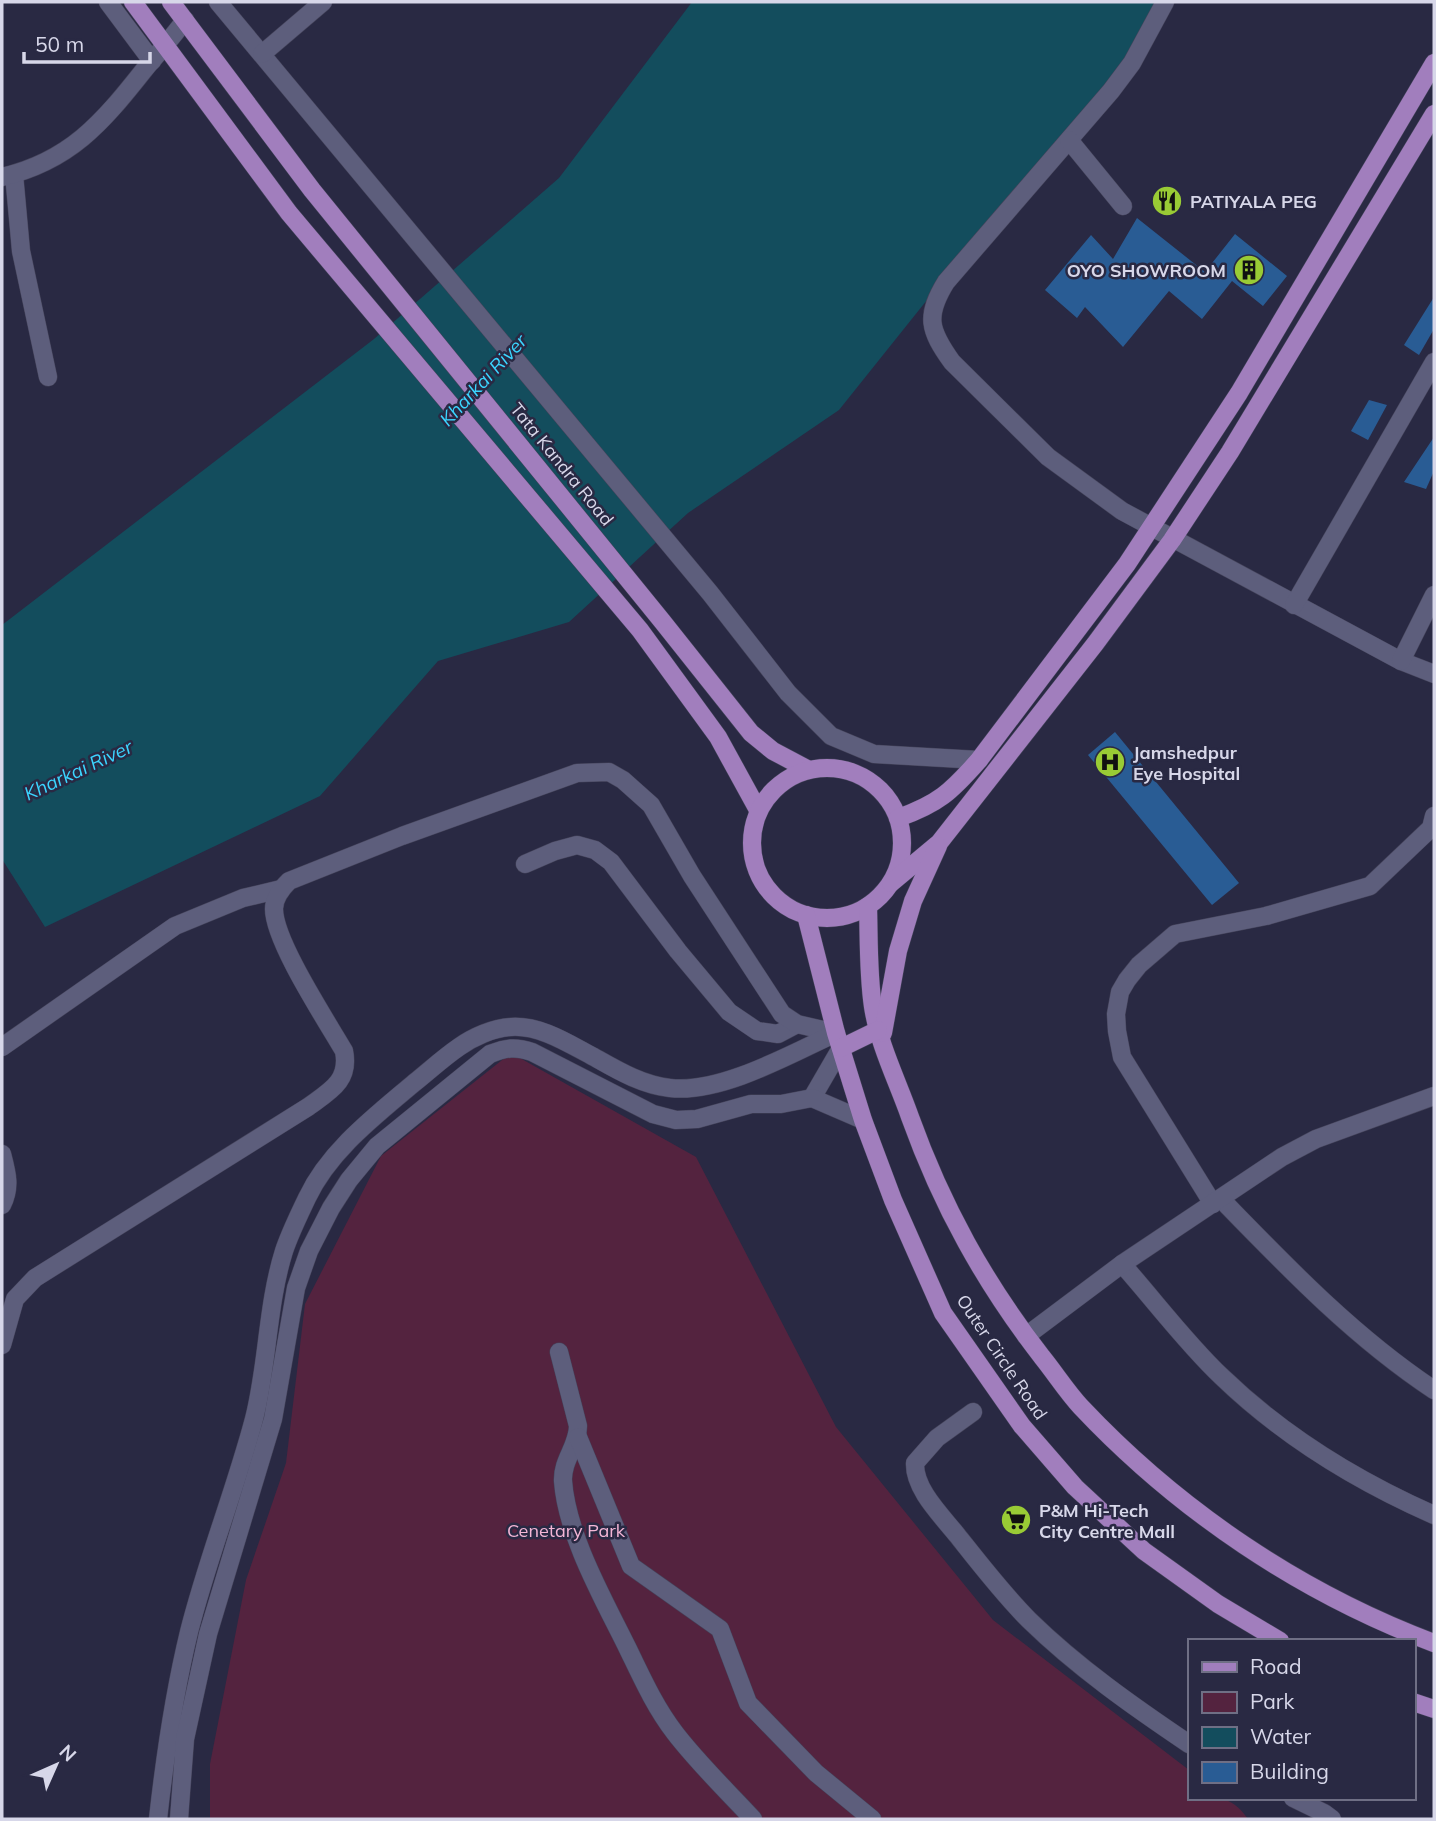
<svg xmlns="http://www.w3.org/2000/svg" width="1436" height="1821" viewBox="0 0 1436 1821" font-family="Mulish,sans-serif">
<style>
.green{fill:#54233f}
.water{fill:#134d5d}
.building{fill:#295c94}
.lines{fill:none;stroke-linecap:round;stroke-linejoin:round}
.minor-casing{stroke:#45445b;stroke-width:19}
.major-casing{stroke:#45445b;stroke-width:19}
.minor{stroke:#5d5e7c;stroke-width:18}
.major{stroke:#a17ebd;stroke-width:18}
.labels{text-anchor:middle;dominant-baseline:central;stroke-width:5;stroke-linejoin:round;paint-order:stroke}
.poi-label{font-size:18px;font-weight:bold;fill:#d7d7e9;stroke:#292943;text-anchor:start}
.street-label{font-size:18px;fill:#d7d7e9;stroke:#292943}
.park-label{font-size:18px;fill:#f4b6d6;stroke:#292943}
.water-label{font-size:19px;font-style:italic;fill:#3bd5ff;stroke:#292943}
</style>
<rect width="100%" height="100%" fill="#292943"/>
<path class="green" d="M511,1053l185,104 140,270 157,193 196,150v28c27,0 42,-4 59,21h-1038v-55l36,-184 40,-117 19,-159 76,-148z"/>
<polygon class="water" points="692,2 1159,2 1130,60 947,275 839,410 688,513 569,622 438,661 320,796 45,927 2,859 2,625 374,339 559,178"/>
<g class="building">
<polygon points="1137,218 1205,272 1235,234 1287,276 1263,306 1232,281 1202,319 1169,291 1123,347 1085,307 1077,318 1045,290 1091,235 1113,259"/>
<polygon points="1434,297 1434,329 1419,355 1404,345"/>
<polygon points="1369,400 1387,405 1368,440 1351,431"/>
<polygon points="1434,437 1434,471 1426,489 1404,482"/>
<polygon points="1115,732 1239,883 1212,905 1088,755"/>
</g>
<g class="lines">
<g class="minor-casing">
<g id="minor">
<polyline points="108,2 152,61"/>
<polyline points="218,2 710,593 788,693 831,736 874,754 979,760"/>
<path d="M1165,2l-33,61 -21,28 -165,191c-21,34 -17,48 6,80l96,95 74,54 279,150 33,13"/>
<polyline points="262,54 323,2"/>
<polyline points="1069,140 1123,206"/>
<polyline points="14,174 21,251 48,377"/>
<path d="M2,177c68,-16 100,-54 142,-107 14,-17 28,-32 41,-50"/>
<polyline points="1294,605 1434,362"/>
<polyline points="1401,661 1434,595"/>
<polyline points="525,864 555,851 577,845 595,850 611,862 678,951 729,1012 757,1031 778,1034 797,1024"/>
<polyline points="2,1047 175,926 243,898 281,889"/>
<polyline points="812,1098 841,1048"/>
<path d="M2,1154c5,19 9,33 0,51"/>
<path d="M1221,1199c67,69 133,138 213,191"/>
<polyline points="1213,1204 1122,1057 1117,1031 1116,1014 1120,992 1127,980 1139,965 1175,934 1266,916 1370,886 1431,828 1434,816"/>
<path d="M1122,1264c32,36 65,80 99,112 61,59 136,105 213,139"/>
<polyline points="1026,1336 1122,1264 1282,1157 1316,1139 1434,1096"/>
<path d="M2,1345l13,-46 20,-21 273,-171c22,-16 42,-26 36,-56 -18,-31 -70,-110 -70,-142 0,-11 7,-20 15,-28l113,-45 175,-63 32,-1 14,8 28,25 41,71 90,138 15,10 39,9"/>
<path d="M559,1352l19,74c0,20 -16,34 -15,55 4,55 41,119 65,168 14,29 27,58 47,84 23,30 52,58 78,86"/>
<path d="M973,1412l-36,26 -22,25c-1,26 26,52 42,72 23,29 46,59 72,85 48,47 105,87 160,124"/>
<polyline points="578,1437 631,1566 720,1629 748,1703 816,1773 872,1819"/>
<polyline points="1293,1798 1324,1813 1332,1819"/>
<path d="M158,1819c7,-63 16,-125 31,-187 18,-72 46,-141 65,-213 14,-55 13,-114 30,-168 6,-18 15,-36 23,-53 22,-47 68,-82 107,-115 15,-12 29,-25 45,-36 14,-10 34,-19 52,-20 30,-2 58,17 83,30 23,13 48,28 76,31 50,6 121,-34 166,-55"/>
<path d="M179,1819l6,-80 23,-105 65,-215 23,-131 13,-37 22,-43 18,-28 28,-34 113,-92c16,-6 25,-8 42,-2l121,62 23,6 21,-1 54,-15h30l31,-6 51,22"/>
</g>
</g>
<g class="major-casing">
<g id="major">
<polyline points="133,2 289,213 640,630 718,737 758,810"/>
<polyline points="171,2 312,190 662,621 751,733 773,751 807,769"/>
<circle cx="827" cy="843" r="75"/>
<path d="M898,818c40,-14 53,-26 81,-58l148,-196 112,-171 195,-330"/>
<polyline points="891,883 939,843 1095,644 1172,540 1230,452 1434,114"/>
<path d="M868,906c1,33 0,67 5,101 6,38 24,73 37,110 32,89 74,165 132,240 13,16 25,35 39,50 98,104 220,186 353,236"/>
<polyline points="806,915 836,1033 863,1120 893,1200 943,1313 1022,1426 1075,1487 1144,1551 1218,1604 1280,1641"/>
<polyline points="883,1033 898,951 913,901 938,846"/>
<polyline points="841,1048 878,1030"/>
<polyline points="1413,1702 1434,1709"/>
</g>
</g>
<use href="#minor" class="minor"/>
<use href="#major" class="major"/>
</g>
<defs>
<g id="restaurant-disc" transform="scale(1.575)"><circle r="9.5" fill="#99cb35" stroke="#292943"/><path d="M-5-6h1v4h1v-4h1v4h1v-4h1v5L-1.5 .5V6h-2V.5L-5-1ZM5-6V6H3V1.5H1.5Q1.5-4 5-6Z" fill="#111"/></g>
<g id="building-disc" transform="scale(1.575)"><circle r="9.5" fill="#99cb35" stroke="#292943"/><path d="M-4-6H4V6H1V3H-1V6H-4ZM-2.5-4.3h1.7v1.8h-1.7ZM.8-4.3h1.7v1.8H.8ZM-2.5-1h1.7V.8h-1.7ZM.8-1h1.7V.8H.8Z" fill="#111"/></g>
<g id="hospital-disc" transform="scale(1.575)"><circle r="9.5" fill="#99cb35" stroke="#292943"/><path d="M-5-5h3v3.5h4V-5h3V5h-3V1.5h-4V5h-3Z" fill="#111"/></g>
<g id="supermarket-disc" transform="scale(1.575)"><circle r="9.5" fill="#99cb35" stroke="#292943"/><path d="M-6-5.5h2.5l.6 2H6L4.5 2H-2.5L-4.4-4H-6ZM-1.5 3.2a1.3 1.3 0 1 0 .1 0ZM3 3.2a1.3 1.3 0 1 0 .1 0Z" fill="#111"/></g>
</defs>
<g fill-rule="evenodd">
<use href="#restaurant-disc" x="1167" y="201"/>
<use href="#building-disc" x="1249" y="270"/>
<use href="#hospital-disc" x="1110" y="762"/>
<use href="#supermarket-disc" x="1016" y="1520"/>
</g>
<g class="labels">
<g class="poi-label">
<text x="1190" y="201">PATIYALA PEG</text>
<text x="1226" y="270" text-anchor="end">OYO SHOWROOM</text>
<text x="1133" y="752">Jamshedpur<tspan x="1133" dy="21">Eye Hospital</tspan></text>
<text x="1039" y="1510">P&amp;M Hi-Tech<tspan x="1039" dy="21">City Centre Mall</tspan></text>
</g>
<g class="street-label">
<text transform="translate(562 464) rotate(51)">Tata Kandra Road</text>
<text transform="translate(1002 1357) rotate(56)">Outer Circle Road</text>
</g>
<g class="park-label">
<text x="566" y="1530">Cenetary Park</text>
</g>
<g class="water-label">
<text transform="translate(483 380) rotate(-47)">Kharkai River</text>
<text transform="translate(78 770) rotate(-25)">Kharkai River</text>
</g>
</g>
<rect width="1436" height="1821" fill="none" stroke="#d7d7e9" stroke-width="7"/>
<rect x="1188" y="1639" width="228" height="161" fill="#292943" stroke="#6f6f85" stroke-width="2"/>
<rect x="1202" y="1662" width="35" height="10" fill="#a17ebd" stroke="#6f6f85" stroke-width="2"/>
<text x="1250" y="1674" font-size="21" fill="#d7d7e9">Road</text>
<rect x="1202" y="1692" width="35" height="21" fill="#54233f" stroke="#6f6f85" stroke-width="2"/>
<text x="1250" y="1709" font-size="21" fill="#d7d7e9">Park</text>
<rect x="1202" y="1727" width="35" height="21" fill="#134d5d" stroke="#6f6f85" stroke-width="2"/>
<text x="1250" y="1744" font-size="21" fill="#d7d7e9">Water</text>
<rect x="1202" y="1762" width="35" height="21" fill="#295c94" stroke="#6f6f85" stroke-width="2"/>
<text x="1250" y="1779" font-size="21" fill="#d7d7e9">Building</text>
<g transform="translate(56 1765) rotate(45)" stroke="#292943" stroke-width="5" paint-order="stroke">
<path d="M0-5L12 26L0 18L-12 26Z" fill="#d7d7e9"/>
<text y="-10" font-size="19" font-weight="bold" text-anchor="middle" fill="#d7d7e9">N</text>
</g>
<path d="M24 52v10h126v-10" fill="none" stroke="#d7d7e9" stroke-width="3.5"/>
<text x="35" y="52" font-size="21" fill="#d7d7e9" stroke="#292943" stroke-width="5" paint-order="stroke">50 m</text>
</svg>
